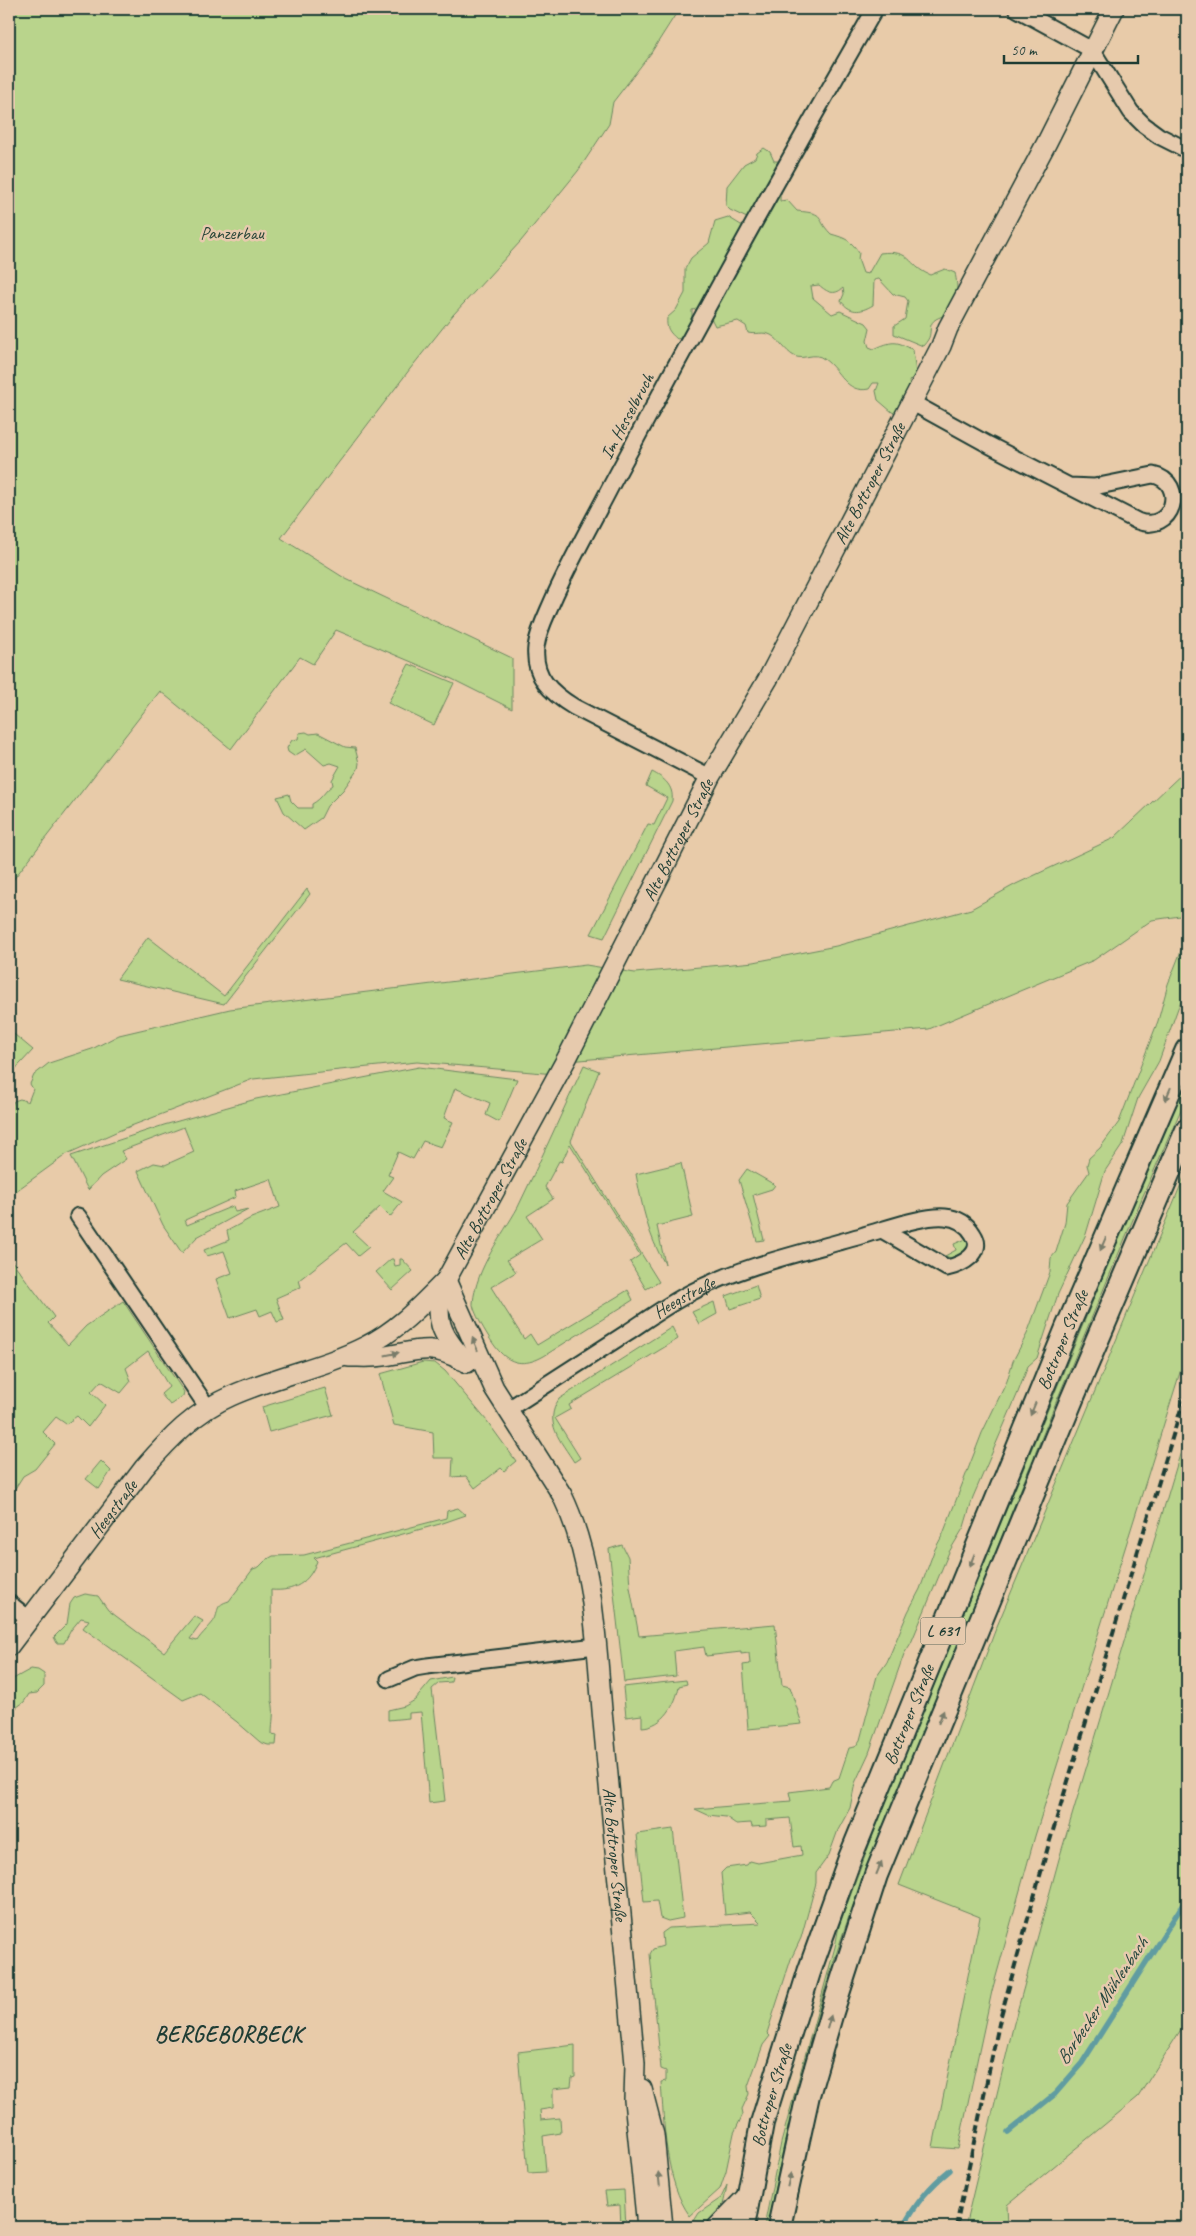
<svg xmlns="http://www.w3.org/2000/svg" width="1196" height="2236" viewBox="0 0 1196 2236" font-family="Caveat,sans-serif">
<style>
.green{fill:#b9d48c;stroke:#6c8860}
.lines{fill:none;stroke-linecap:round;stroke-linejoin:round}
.stream{stroke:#609ca1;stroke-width:5.5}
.minor-casing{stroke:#1f3d34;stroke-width:19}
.tertiary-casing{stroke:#1f3d34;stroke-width:22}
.primary-casing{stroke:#1f3d34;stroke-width:26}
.minor{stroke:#e6caad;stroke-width:15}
.tertiary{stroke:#e6caad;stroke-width:19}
.primary{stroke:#e6caad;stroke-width:22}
.rail{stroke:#1f3d34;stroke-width:4;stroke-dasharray:8 4;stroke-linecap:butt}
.oneway{fill:#797c6a}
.labels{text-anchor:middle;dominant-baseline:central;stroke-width:5;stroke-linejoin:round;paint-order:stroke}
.shield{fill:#e6caad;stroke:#5b6758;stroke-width:1}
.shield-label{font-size:16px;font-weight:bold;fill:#1f3d34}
.park-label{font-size:18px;fill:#274538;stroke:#e6caad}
.street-label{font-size:18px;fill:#1f3d34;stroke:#e6caad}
.water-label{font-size:19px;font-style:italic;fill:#24453d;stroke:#e6caad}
.district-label{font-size:22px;font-weight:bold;letter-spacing:1px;fill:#1f3d34;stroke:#e6caad}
</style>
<rect width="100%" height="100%" fill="#e8cba9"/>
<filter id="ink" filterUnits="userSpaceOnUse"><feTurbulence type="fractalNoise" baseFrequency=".02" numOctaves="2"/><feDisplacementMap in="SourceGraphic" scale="10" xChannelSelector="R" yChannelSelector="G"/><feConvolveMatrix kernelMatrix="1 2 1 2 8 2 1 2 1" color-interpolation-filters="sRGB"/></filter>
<g filter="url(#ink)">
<g class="green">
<polygon points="9,9 679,9 651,53 613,102 609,124 578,171 521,241 453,315 410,369 281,538 346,579 512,658 512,709 452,679 336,630 313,664 300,657 231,749 160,691 9,885"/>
<path d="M764,148l6,4 4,9h11l6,8c0,14 -12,17 -11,32l7,-1 10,11c32,3 16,5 34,23 14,4 20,6 28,19l-1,6 5,14 5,1 12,-21c33,-4 26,12 50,22l15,-6 10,4c3,14 4,29 -8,40 -5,5 -13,4 -16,12 -2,10 1,11 -8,21l-29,-12v-8l11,-7 3,-18 -3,-4 -12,-3 -14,-15 -5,1 -1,25c-13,8 -23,8 -32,-4l3,-7 -1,-6c-9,8 -16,4 -24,-3l-8,1 2,12 19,16 8,-3 26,12 4,5 -3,13 2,6 5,2c18,-8 22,-9 39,1l3,24 -7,7 1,6 -12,27 -6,-2 -14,-12 -2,-9 3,-8h-6l-4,6c-23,5 -29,-19 -45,-30 -10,-8 -20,2 -30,-3 -9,-5 -14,-16 -23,-21 -8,-4 -15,0 -23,-2l-2,-7 -8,-5 -23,5 -6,-12 -6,-6 -11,2v17l-8,10 -7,2c-8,-7 -11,-11 -10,-21l9,-8 9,-17v-24l6,-11 18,-15 6,-22 13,-4 13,8 5,-1 1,-6 -17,-8 -4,-4 1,-20 17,-22 11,-6 2,-5z"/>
<polygon points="409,664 454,683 434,725 388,703"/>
<path d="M306,732l4,2 8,-1 27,14 10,1 4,15 -1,6 -15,21 -16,16 -6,12 -17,12 -20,-18 -7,-15 12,-3 2,7 7,7h14v-4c11,-6 12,-13 21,-19l-1,-5 8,-14 -9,-3 -7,2 -18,-16 -12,7 -6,-4 -1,-4 5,-8 6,-1 1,-6z"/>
<polygon points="1187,769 1187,915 1152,920 1094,960 929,1029 569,1061 555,1074 417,1062 253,1079 118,1131 67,1154 9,1196 9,1110 14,1101 20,1099 28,1102 33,1089 30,1084 34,1075 49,1063 92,1049 119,1035 230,1009 586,965 635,973 754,962 836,946 971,909 1016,884 1114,838"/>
<path d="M652,772c12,6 22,14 20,29l-68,137 -13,-4 57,-110 6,1 13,-27 -21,-12z"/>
<polygon points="307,889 310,894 224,1004 117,979 148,937 224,996"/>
<path d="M1187,936v55l-9,17 -19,53 -21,37 -15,46 -18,27 -19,63 -28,60 -21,64 -9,8 -11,29 -44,102 -9,30 -15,25 -38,91 -7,11 -35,99 -14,30 -5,25 -12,22 -9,25 -13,18v10l-15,55 -10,21 -24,74 3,3 -7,9 -15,41 1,8 -7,15 1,5 -9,19 -8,38 -6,18 -30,27c-25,-34 -26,-93 -29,-134l5,-1v-10l-5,-2 -11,-115 3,-5 10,-3 -1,-13 7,-5 92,-5 -11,-11 -25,3 -4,-42 5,-5 21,-3 3,-4 8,2 44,-8 -1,-9 -7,1 -4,-29 -24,2v6l-14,1 -1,-4 -15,1 -10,-7 -18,-2 -13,-6 96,-8 -2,-9 40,-5 3,-6 7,-3 10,-30 6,-1 5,-7 17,-64 10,-14 21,-50 12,-23 14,-38 9,-17 39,-101 25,-52 6,-20 14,-27 23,-62 1,-14 5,-6 9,-29 2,-20 22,-31 -2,-7 2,-7 11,-10 19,-26 39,-101 10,-37z"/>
<polygon points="9,1030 33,1050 9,1076"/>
<path d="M584,1065l15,6 -28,70 88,141 -13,7 -16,-27 10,-7 -70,-111 -8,18 -3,-1 -14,26 8,12 -26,17 15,23 -35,21 9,12 -25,15 33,52 6,-5 7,11 91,-55 5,10 -89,56c-16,9 -31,10 -44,-4 -7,-6 -28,-41 -27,-49 3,-35 29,-67 45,-96 23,-47 44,-95 66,-142z"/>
<polygon points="419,1067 517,1079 499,1122 486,1115 490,1103 455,1088 444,1118 453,1122 441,1147 423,1141 413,1159 398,1152 388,1175 393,1177 383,1191 402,1202 390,1217 380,1207 353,1232 369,1247 358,1256 346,1243 299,1280 301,1287 276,1298 284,1320 277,1322 272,1311 260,1316 257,1309 230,1318 216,1279 232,1273 224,1251 207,1256 204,1250 229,1240 227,1231 251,1218 280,1207 271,1179 235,1191 236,1197 185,1220 187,1225 233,1206 235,1212 248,1209 197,1237 182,1253 163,1225 138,1171 154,1163 165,1165 194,1152 184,1127 121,1151 126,1159 101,1176 88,1190 71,1156 164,1125 256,1099"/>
<path d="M1187,1079v17l-45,102 -88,209 -202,501c-37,103 -64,211 -85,319h-3l17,-84 54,-196 4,-21 42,-113 227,-549z"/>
<path d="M681,1163l12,54 -36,9 8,38c-17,-28 -23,-58 -29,-90z"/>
<polygon points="747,1169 775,1185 772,1189 753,1195 764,1240 757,1241 739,1180"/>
<polygon points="1187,1170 1187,1350 1035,1836 992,1991 958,2149 933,2147 980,1917 899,1885 995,1631"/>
<polygon points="966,1239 969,1244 965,1251 951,1258 945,1256 956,1250 954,1244"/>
<polygon points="9,1257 54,1317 48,1323 68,1345 86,1326 123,1301 184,1392 183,1396 170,1405 161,1394 169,1387 148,1351 126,1368 131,1381 121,1393 101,1381 91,1392 105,1405 88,1427 77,1416 66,1424 56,1417 43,1432 55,1444 35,1469 23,1476 9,1498"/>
<polygon points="391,1259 393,1259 395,1266 400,1265 400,1259 402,1259 413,1271 392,1290 376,1272"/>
<polygon points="756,1285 760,1299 730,1309 726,1296"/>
<polygon points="714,1302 717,1314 699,1324 692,1312"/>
<path d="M672,1327l6,12 -109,66 2,4 -16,9 25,40 -6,4c-13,-21 -31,-39 -15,-63z"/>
<polygon points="423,1362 435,1363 445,1371 487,1421 516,1461 504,1471 501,1468 475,1488 466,1476 452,1477 453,1458 434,1458 433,1432 394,1425 380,1374"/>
<polygon points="325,1388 333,1415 269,1432 262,1407"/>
<polygon points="1187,1431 1187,2020 1138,2097 1007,2205 1008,2227 965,2227 1014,2023 1059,1859"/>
<polygon points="101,1461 111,1471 99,1489 86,1479"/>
<path d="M458,1508l8,7 -26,9 -126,34 3,3c-8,22 -23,31 -46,29l1,111c3,10 0,22 0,33l5,1 -1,10h-8l-8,-3 -23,-20 -37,-29 -17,7 -100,-72 6,-8 -8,-2 -10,12 -7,13h-7l-3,-6 13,-13 3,-20 4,-6 11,-4 13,2 10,14 56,42 30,-36 9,5 -13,18 7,2c4,-7 15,-16 18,-22 4,-9 0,-14 14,-18l24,-32 6,-2 7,-7 7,-4 31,-1 142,-37 1,-7z"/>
<polygon points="622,1545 628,1557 630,1587 639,1636 775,1624 782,1685 790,1687 802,1724 748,1729 743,1665 750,1664 749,1653 741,1654 741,1652 706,1656 704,1647 674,1651 676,1676 624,1682 609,1549"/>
<polygon points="31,1669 38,1670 44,1674 44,1686 37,1693 29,1694 24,1702 9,1713 9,1697 14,1692 12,1686 13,1679"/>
<polygon points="452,1677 451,1682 439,1683 432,1689 445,1801 429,1803 421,1712 409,1713 409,1718 388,1720 388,1710 405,1706 415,1700 431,1681"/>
<path d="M686,1680l1,4 -8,2c-3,18 -15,40 -37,41v-12l-16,2 -3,-30z"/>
<polygon points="673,1829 683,1918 668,1921 660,1918 657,1901 644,1902 637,1834"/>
<polygon points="575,2045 575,2077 572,2078 571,2087 553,2089 553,2108 540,2110 541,2120 560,2118 561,2133 543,2136 546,2172 528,2173 518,2052"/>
<path d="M727,2185c-4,22 -6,43 -33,36l5,-8 22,-15z"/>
<polygon points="624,2190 626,2227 621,2227 620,2205 607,2206 605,2191"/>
</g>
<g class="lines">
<g class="stream">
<polyline points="1008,2132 1055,2094 1082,2063 1187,1898"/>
<path d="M903,2227c13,-24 26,-40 47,-57"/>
</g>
<g class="minor-casing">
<g id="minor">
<polyline points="1017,9 1092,50 1131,112 1144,125 1159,136 1187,150"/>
<path d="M911,402l78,43 148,76c36,14 51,-39 16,-46l-59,12 -25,-1"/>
<path d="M710,777l-136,-70c-23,-14 -41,-30 -38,-60 2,-16 10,-31 16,-45 18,-41 40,-79 60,-118 85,-160 173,-319 263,-475"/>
<polyline points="78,1216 208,1408"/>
<path id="s1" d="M507,1410c41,-26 81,-52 121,-78 21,-14 42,-29 64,-40 54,-28 115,-40 172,-57 22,-6 60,-20 81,-18 12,1 22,7 28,17 13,19 -12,31 -26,34l-65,-38"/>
<polyline points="9,1603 29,1619"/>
<polyline points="389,1679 415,1668 427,1666 596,1646"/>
</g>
</g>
<g class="tertiary-casing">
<g id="tertiary">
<path id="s2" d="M446,1280l48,108 68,107c35,72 34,159 42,237 10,110 20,221 31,332l-1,36 13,127"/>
<path d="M349,1357c12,0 24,1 36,-1 32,-5 45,-13 76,4"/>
<path id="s3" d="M467,1363c-26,-27 -36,-46 -21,-83l121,-222 143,-281 58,-98 173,-333 7,-18 99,-186 67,-133"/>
<path id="s4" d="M9,1646l135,-178c25,-29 52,-57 87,-72 44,-20 92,-28 135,-50 31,-15 55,-41 79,-65"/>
<polyline points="642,2089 654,2135 663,2227"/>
<polyline points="717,2227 749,2194"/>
</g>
</g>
<g class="primary-casing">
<g id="primary">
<path id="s5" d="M743,2227l19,-104 47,-151 41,-114 217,-530 120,-278"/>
<polyline points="779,2227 808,2095 832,2012 876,1875 1072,1399 1187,1130"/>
</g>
</g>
<use href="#minor" class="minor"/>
<use href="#tertiary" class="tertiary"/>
<use href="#primary" class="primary"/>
<polyline class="rail" points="956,2227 1000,2019 1048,1847 1187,1389"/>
</g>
<defs><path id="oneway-solid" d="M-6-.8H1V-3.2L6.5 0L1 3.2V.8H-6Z" transform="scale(1.25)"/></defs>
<g class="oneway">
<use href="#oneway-solid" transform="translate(1168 1094) rotate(113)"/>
<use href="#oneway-solid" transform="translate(1103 1244) rotate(113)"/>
<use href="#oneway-solid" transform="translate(475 1344) rotate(-113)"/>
<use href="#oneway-solid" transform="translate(392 1354) rotate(-12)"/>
<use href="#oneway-solid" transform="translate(1033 1409) rotate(112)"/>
<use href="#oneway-solid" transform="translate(972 1560) rotate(112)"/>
<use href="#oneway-solid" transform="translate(941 1717) rotate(-68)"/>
<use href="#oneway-solid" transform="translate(879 1868) rotate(-68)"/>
<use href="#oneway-solid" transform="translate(829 2022) rotate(-74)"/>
<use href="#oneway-solid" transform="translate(659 2179) rotate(-96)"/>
<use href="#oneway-solid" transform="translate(789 2180) rotate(-77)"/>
</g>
</g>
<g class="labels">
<rect class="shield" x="920.5" y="1617.5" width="45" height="27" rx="4"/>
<g class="shield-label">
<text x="943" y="1631">L 631</text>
</g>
<g class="park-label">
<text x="232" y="233">Panzerbau</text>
</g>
<g class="street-label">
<text transform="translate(627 416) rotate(-62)">Im Hesselbruch</text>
<text stroke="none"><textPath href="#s3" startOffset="995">Alte Bottroper Straße</textPath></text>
<text stroke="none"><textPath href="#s3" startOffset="590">Alte Bottroper Straße</textPath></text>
<text stroke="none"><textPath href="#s3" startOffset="185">Alte Bottroper Straße</textPath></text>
<text stroke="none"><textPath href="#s1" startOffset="210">Heegstraße</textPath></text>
<text stroke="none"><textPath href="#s5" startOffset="945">Bottroper Straße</textPath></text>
<text stroke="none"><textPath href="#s4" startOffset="172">Heegstraße</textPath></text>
<text stroke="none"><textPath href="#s5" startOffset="540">Bottroper Straße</textPath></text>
<text stroke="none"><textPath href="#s2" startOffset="610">Alte Bottroper Straße</textPath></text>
<text stroke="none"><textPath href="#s5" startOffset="135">Bottroper Straße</textPath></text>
</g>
<g class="water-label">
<text transform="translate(1102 2001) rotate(-56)">Borbecker Mühlenbach</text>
</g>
<g class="district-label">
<text x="229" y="2035">BERGEBORBECK</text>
</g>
</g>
<rect width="1196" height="2236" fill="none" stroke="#e6caad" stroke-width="30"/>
<rect x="15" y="15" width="1166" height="2206" fill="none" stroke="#1f3d34" stroke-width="2" filter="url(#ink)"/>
<path d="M1004 55v8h134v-8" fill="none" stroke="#1f3d34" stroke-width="2.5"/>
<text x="1011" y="55" font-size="15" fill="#1f3d34" stroke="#e6caad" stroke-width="4" paint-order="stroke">50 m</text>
</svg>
